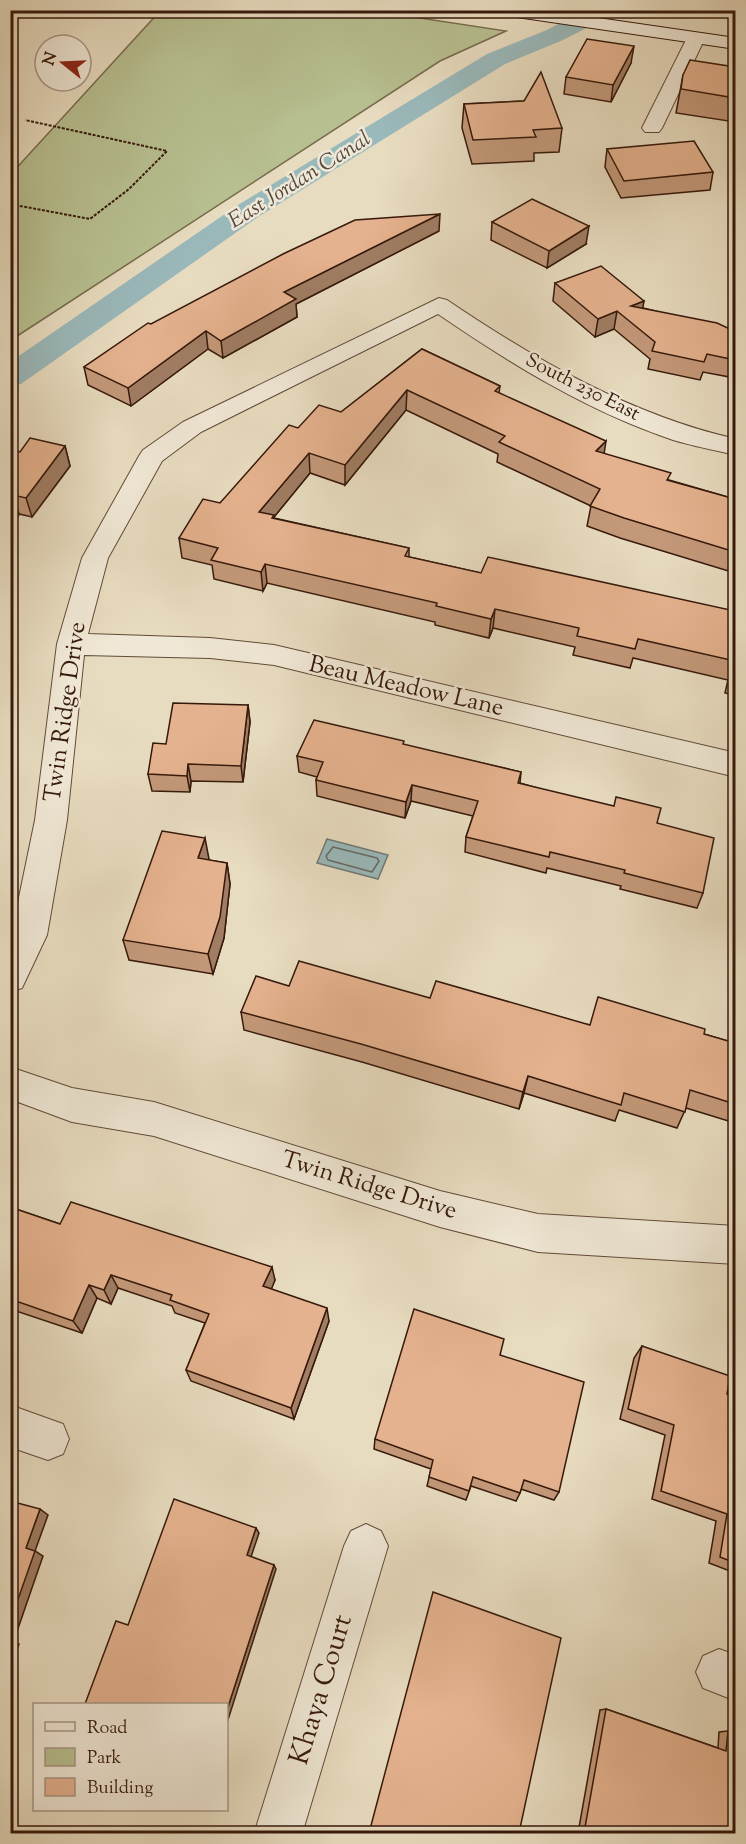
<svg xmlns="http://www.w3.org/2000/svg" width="746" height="1844" viewBox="0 0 746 1844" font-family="'Sorts Mill Goudy',serif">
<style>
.green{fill:#b8c091;stroke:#776c4e;stroke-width:1.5}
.water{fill:#9ab9bb;stroke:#727975;stroke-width:1.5}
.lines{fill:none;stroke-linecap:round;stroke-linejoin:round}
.shore{stroke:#686963;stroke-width:1.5}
.canal{fill:#9ab9bb;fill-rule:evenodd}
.street-casing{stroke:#624a38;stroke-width:2}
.secondary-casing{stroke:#36190b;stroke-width:2}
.path{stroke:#36190b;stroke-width:2;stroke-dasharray:3 1.5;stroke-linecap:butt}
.street{fill:#f0e8d6;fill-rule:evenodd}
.secondary{fill:#f0e8d6;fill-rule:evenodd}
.wall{fill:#c4997a;stroke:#36190b;stroke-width:1.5}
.shaded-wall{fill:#a07d63;stroke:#36190b;stroke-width:1.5}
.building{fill:#e4b28e;stroke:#36190b;stroke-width:1.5}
.labels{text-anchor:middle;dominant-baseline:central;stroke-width:5;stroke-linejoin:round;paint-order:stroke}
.far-street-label{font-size:20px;fill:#36190b;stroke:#f0e8d6}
.far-water-label{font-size:22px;font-style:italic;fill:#544940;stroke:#f0e8d6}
.street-label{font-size:24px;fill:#36190b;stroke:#f0e8d6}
.near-street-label{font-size:28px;fill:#36190b;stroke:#f0e8d6}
</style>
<rect width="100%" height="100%" fill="#e8dcc0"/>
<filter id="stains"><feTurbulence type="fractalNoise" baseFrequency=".00333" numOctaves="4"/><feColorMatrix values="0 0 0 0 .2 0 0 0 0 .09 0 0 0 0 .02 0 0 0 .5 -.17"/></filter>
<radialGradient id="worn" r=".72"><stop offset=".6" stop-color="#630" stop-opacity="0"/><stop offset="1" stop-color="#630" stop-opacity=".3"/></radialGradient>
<polygon class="green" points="160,11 374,11 506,31 440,61 11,340 11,174"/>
<polygon class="water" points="327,839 388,855 378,879 317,863"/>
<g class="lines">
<polygon class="shore" points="333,847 377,858 379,861 372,872 328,860 326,856"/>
<polygon class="canal" points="585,10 615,10 612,15 563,40 505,64 258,217 21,384 10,386 10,362 238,205 487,54 547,30"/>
<g class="street-casing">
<g id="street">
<polygon points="696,33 702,34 705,38 662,128 659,132 645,132 642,128 687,38 690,34"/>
<path d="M439,298l8,2c89,60 183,115 289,139v16c-21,-5 -43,-9 -63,-15 -84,-28 -162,-76 -235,-126l-237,118 -39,29 -54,97 -20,76 122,4 64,7 462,108v24l-462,-112 -64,-7 -126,-3 -17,165 -20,115 -25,53 -12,4v-51l25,-121 22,-176 25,-86 57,-102 4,-6 40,-28z"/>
<polygon points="10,1067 72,1088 154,1102 440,1191 538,1214 736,1226 736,1264 538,1252 440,1227 154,1136 72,1122 10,1099"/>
<polygon points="10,1405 63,1424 69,1439 63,1454 48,1460 10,1447"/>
<polygon points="366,1524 381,1531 388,1546 302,1834 254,1834 344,1546 351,1531"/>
<polygon points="719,1649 736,1655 736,1701 703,1688 696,1672 703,1656"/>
</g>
</g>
<g class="secondary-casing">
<polygon id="secondary" points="494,10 543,10 736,38 736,49 503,15"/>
</g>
<polyline class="path" points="10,198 15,205 90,219 129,189 167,151 25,120"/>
<use href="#street" class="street"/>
<use href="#secondary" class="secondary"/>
</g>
<g class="wall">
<polygon points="631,63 611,102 564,94 566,77"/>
<polygon points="735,67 735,122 676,113 683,75"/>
<polygon points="524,101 562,128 559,152 534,153 534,161 472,164 462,128 464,104"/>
<polygon points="607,149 713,172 710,190 621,198 605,167"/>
<polygon points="492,222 586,244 547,268 491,240"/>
<polygon points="439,231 296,304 297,317 223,358 208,349 131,406 88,385 84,367 151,324"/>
<polygon points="555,283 643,308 734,331 735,327 735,378 703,372 700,380 648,369 650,359 614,329 595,337 553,301"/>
<polygon points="422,349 500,386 499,393 604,454 669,480 735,499 735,573 620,538 587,526 591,506 497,462 498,454 406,410 345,485 310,473 274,517 274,518 409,548 409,557 481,573 735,611 735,695 725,693 728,680 633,658 630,668 573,655 575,647 493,628 489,638 435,625 435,622 267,583 263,591 214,579 212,565 182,558 179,538 220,503 298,428 341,412"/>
<polygon points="65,446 70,466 32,517 19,514 10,537 10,450 20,452"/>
<polygon points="248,705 250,722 243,782 191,781 190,792 152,791 148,774 166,744"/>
<polygon points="404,745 521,772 520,783 657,823 703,893 697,908 620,889 621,886 547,868 546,873 465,852 466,837 473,816 411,801 405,818 317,796 316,780 317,777 299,772 297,756"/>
<polygon points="208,860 227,863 230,884 224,938 213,974 129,960 123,940"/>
<polygon points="289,986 430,998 590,1025 704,1034 735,1043 735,1123 686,1108 677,1128 619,1110 615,1121 524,1093 519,1109 362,1062 244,1030 241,1012"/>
<polygon points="10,1207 60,1224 275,1280 271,1289 329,1321 294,1419 191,1381 186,1370 205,1323 175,1313 172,1306 118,1288 111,1304 97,1298 82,1333 10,1309"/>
<polygon points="642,1346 727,1394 735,1397 735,1573 709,1563 716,1521 652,1499 665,1435 620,1419 634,1358"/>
<polygon points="500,1355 559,1492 554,1500 521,1489 520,1493 516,1501 471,1486 466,1500 427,1486 431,1469 374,1449 375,1439"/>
<polygon points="606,1709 718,1748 719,1732 728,1731 735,1833 578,1833 600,1710"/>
</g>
<g class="shaded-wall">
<polygon points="634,46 631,63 611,102 613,85"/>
<polygon points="440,214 439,231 296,304 297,317 223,358 221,341 284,292"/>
<polygon points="589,226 586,244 547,268 549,251"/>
<polygon points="644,301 641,319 631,306"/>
<polygon points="617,311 614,329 595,337 598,319"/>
<polygon points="206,331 208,349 131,406 128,388"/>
<polygon points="407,390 406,410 345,485 345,465"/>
<polygon points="606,441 603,461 596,451"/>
<polygon points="65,446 70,466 32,517 26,498"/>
<polygon points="309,453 310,473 274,517 275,535 259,512"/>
<polygon points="13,495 19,514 10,537 10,502"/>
<polygon points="265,564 267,583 263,591 261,572"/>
<polygon points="495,609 493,628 489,638 491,619"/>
<polygon points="248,705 250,722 243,782 241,766"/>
<polygon points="188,764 191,781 190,792 187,776"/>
<polygon points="412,785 411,801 405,818 406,802"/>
<polygon points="205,838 209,859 202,879 198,858"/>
<polygon points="227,863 230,884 224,938 213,974 208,954"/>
<polygon points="528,1076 524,1093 519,1109 523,1092"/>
<polygon points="272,1267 275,1280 267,1300 263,1286"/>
<polygon points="111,1275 118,1288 111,1304 104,1290"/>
<polygon points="89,1285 97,1298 82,1333 73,1321"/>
<polygon points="327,1308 329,1321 294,1419 291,1408"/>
<polygon points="40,1509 48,1515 35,1551 43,1556 13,1643 19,1644 10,1669 10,1622 26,1548"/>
<polygon points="256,1528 259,1533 250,1560 247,1555"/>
<polygon points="274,1565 276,1569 226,1726 226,1713"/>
</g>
<g class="building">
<polygon points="587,39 634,46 613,85 566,77"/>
<polygon points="690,60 735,67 735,98 681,89 683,75"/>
<polygon points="541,72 562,128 533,130 536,137 473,140 464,104 524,101"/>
<polygon points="694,141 713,172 624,181 607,149"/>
<polygon points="532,199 589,226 549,251 492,222"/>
<polygon points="440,214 284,292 296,299 221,341 206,331 128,388 84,367 148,323 151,324 283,254 355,220"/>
<polygon points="601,266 644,301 631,306 717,323 734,331 735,327 735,360 707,354 704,362 652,351 655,342 617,311 598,319 555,283"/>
<polygon points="422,349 500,386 495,391 606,441 596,451 671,473 667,480 735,499 735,552 624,518 590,506 600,489 499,442 505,436 407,390 345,465 309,453 259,512 274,515 272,518 409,548 405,556 481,573 488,557 735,611 735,675 732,674 735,661 638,639 635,649 577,636 579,628 495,609 491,619 436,606 437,603 265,564 261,572 211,560 218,548 179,538 203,499 220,503 289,425 298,428 319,405 341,412"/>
<polygon points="30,438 65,446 26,498 13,495 10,502 10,450 20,452"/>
<polygon points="173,703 248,705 241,766 188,764 187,776 148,774 153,743 166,744"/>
<polygon points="314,720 404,741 403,744 521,772 518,783 614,806 616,797 661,808 657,823 714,838 703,893 624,873 625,870 550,852 549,857 466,837 478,801 412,785 406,802 316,780 323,762 297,756"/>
<polygon points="162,831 205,838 198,858 227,863 220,917 208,954 123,940"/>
<polygon points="299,961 430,998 436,981 590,1025 598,997 705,1029 704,1034 735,1043 735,1104 690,1090 685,1112 624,1093 621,1105 528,1076 523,1092 361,1044 241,1012 256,976 289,986"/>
<polygon points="71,1202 272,1267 263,1286 327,1308 291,1408 186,1370 209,1314 170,1300 172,1295 111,1275 104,1290 89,1285 73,1321 10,1299 10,1207 60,1224"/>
<polygon points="414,1309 504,1339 500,1355 584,1382 559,1492 524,1480 520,1493 473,1477 469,1491 429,1477 433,1460 375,1439"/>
<polygon points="642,1346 730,1376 727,1394 735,1397 735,1563 720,1557 727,1514 661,1491 674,1425 628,1409"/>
<polygon points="174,1499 256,1528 247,1555 274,1565 226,1713 226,1704 85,1704 116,1621 128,1625"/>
<polygon points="10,1501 40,1509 26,1548 35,1551 10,1622"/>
<polygon points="433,1592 561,1638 519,1833 369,1833"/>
<polygon points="606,1709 726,1751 728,1731 735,1734 735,1833 584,1833"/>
</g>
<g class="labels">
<g class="far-street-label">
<text transform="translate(582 388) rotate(27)">South 230 East</text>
</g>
<g class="far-water-label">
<text transform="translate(300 181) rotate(-32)">East Jordan Canal</text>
</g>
<g class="street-label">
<text transform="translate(406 687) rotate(13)">Beau Meadow Lane</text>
<text transform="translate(66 712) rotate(-82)">Twin Ridge Drive</text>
<text transform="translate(369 1186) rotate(17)">Twin Ridge Drive</text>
</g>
<g class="near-street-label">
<text transform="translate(322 1690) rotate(-73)">Khaya Court</text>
</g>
</g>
<rect width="746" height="1844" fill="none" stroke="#e8dcc0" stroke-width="36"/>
<rect x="12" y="12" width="722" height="1820" fill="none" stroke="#36190b" stroke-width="3"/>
<rect x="18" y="18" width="710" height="1808" fill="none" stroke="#36190b" stroke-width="1.5"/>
<rect x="33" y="1703" width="195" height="108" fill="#f0e8d6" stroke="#a69585" stroke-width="1.5"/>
<rect x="45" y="1722" width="30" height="9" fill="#f0e8d6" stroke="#a69585" stroke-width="1.5"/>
<text x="87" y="1733" font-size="18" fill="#36190b">Road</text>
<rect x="45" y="1748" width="30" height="18" fill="#b8c091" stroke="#a69585" stroke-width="1.5"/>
<text x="87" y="1763" font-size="18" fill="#36190b">Park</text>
<rect x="45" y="1778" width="30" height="18" fill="#e4b28e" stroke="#a69585" stroke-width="1.5"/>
<text x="87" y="1793" font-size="18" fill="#36190b">Building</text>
<g transform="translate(63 63) rotate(288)"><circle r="28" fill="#f0e8d6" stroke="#a69585" stroke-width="1.5"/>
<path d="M0-4.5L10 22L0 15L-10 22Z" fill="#8f2418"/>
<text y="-9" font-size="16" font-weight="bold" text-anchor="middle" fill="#36190b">N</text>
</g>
<rect width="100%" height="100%" filter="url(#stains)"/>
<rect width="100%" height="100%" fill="url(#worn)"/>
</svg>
